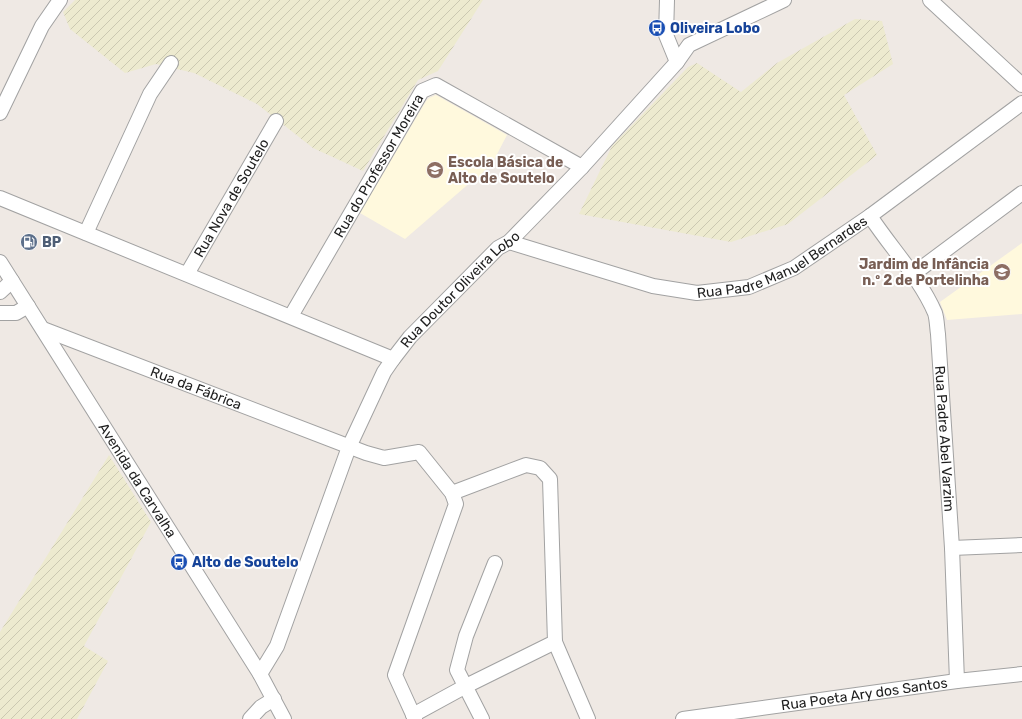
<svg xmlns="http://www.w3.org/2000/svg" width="1022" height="719" viewBox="0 0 1022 719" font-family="Rubik,sans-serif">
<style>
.education{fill:#fff9dd}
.farmland{fill:url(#farmland-furrows)}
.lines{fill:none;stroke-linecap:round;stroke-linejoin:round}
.minor-casing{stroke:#a2a2a2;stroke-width:16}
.minor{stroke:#fff;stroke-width:14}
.labels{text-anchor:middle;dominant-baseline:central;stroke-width:4;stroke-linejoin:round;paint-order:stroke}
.transit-label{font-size:14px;font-weight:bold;fill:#164399;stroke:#fff;text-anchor:start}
.education-label{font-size:14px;font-weight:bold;fill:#785e54;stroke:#fff;text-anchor:start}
.street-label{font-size:14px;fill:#1e1e1e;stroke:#fff}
.service-label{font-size:14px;font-weight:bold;fill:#4e5e75;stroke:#fff;text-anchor:start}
</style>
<defs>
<pattern id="farmland-furrows" width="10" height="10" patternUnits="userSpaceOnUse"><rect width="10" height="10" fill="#edeacf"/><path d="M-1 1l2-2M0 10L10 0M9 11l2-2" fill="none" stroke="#cbc8b1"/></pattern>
</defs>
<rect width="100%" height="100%" fill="#efe9e4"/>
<g class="education">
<polygon points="436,95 507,135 494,160 474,182 472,181 405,239 360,213 426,101 429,98"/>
<polygon points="1022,243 1022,314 947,320 940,302"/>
</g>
<g class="farmland">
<polygon points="75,0 483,0 438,71 418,80 363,171 313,148 257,104 194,73 156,64 125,73 70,29 63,12"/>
<polygon points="855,19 882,21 893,64 844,95 877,155 788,224 731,242 579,214 612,146 688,67 697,63 741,92 777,63"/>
<polygon points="109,455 151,522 84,646 108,661 77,719 0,719 0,632"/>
</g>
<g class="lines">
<g class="minor-casing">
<g id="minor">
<polyline points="667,0 666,35 677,62"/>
<polyline points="930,0 1022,85"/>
<polyline points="0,113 42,26 60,0"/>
<polyline points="0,198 393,359"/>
<path id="s1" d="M870,216c21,32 50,62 65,97 2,6 2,15 3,21l14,214 5,133"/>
<polyline points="86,233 150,94 171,63"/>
<path id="s2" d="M509,242l144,44 44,7 52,-6 45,-19 76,-52 152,-113"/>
<path id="s3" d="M0,262l260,412 24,45"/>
<path id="s4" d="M187,274l89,-153"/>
<polyline points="912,275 1022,193"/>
<polyline points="0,292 12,281"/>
<polyline points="0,313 16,313 28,306"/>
<path id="s5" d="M291,316l131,-225 14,-6 146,82"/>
<path id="s6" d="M43,329l323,124 18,5 35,-6 33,41 4,11 -61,171 20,44"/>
<polyline points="952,548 1022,545"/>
<polyline points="555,642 588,719"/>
<path id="s7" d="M260,674l17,-28 72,-199 35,-75 9,-13 17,-22 88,-89 11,-6 73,-75 95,-105 12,-17 95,-45"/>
<polyline points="413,715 466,686 555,642 550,479 540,468 526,465 452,493"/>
<polyline points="250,719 261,707 274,699"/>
<polyline points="482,719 457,670 466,636 495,563"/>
<path id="s8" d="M683,719l274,-38 65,-7"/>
</g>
</g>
<use href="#minor" class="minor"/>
</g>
<defs>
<g id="bus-disc" transform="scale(0.9)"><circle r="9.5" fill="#1a4fb4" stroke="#fff"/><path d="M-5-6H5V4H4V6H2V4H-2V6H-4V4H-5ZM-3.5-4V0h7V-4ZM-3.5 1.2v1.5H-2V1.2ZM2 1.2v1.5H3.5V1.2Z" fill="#fff"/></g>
<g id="school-disc" transform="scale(0.9)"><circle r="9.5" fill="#8d6e63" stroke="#fff"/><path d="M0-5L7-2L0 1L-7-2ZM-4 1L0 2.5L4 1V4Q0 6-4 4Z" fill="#fff"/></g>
<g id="fuel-disc" transform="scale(0.9)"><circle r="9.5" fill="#5c6f8a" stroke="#fff"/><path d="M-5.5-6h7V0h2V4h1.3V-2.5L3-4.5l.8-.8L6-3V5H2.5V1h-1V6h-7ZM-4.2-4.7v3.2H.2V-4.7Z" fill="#fff"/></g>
</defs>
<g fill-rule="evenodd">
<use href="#bus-disc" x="657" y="28"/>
<use href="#school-disc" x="435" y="170"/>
<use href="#fuel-disc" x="29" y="242"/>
<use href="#school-disc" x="1002" y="272"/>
<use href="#bus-disc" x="179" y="562"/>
</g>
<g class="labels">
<g class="transit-label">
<text x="670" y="28">Oliveira Lobo</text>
<text x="192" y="562">Alto de Soutelo</text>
</g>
<g class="education-label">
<text x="448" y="162">Escola Básica de<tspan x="448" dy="16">Alto de Soutelo</tspan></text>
<text x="989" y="264" text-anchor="end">Jardim de Infância<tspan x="989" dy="16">n.º 2 de Portelinha</tspan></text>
</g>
<g class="street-label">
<text stroke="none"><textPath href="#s5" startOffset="174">Rua do Professor Moreira</textPath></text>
<text stroke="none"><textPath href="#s4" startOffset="88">Rua Nova de Soutelo</textPath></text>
<text stroke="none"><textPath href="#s2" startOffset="289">Rua Padre Manuel Bernardes</textPath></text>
<text stroke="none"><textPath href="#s7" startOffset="440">Rua Doutor Oliveira Lobo</textPath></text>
<text stroke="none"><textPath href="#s6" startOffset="164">Rua da Fábrica</textPath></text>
<text stroke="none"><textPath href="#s1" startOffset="243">Rua Padre Abel Varzim</textPath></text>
<text stroke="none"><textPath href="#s3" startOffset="258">Avenida da Carvalha</textPath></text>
<text stroke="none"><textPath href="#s8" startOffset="183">Rua Poeta Ary dos Santos</textPath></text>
</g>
<g class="service-label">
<text x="42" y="242">BP</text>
</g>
</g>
</svg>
